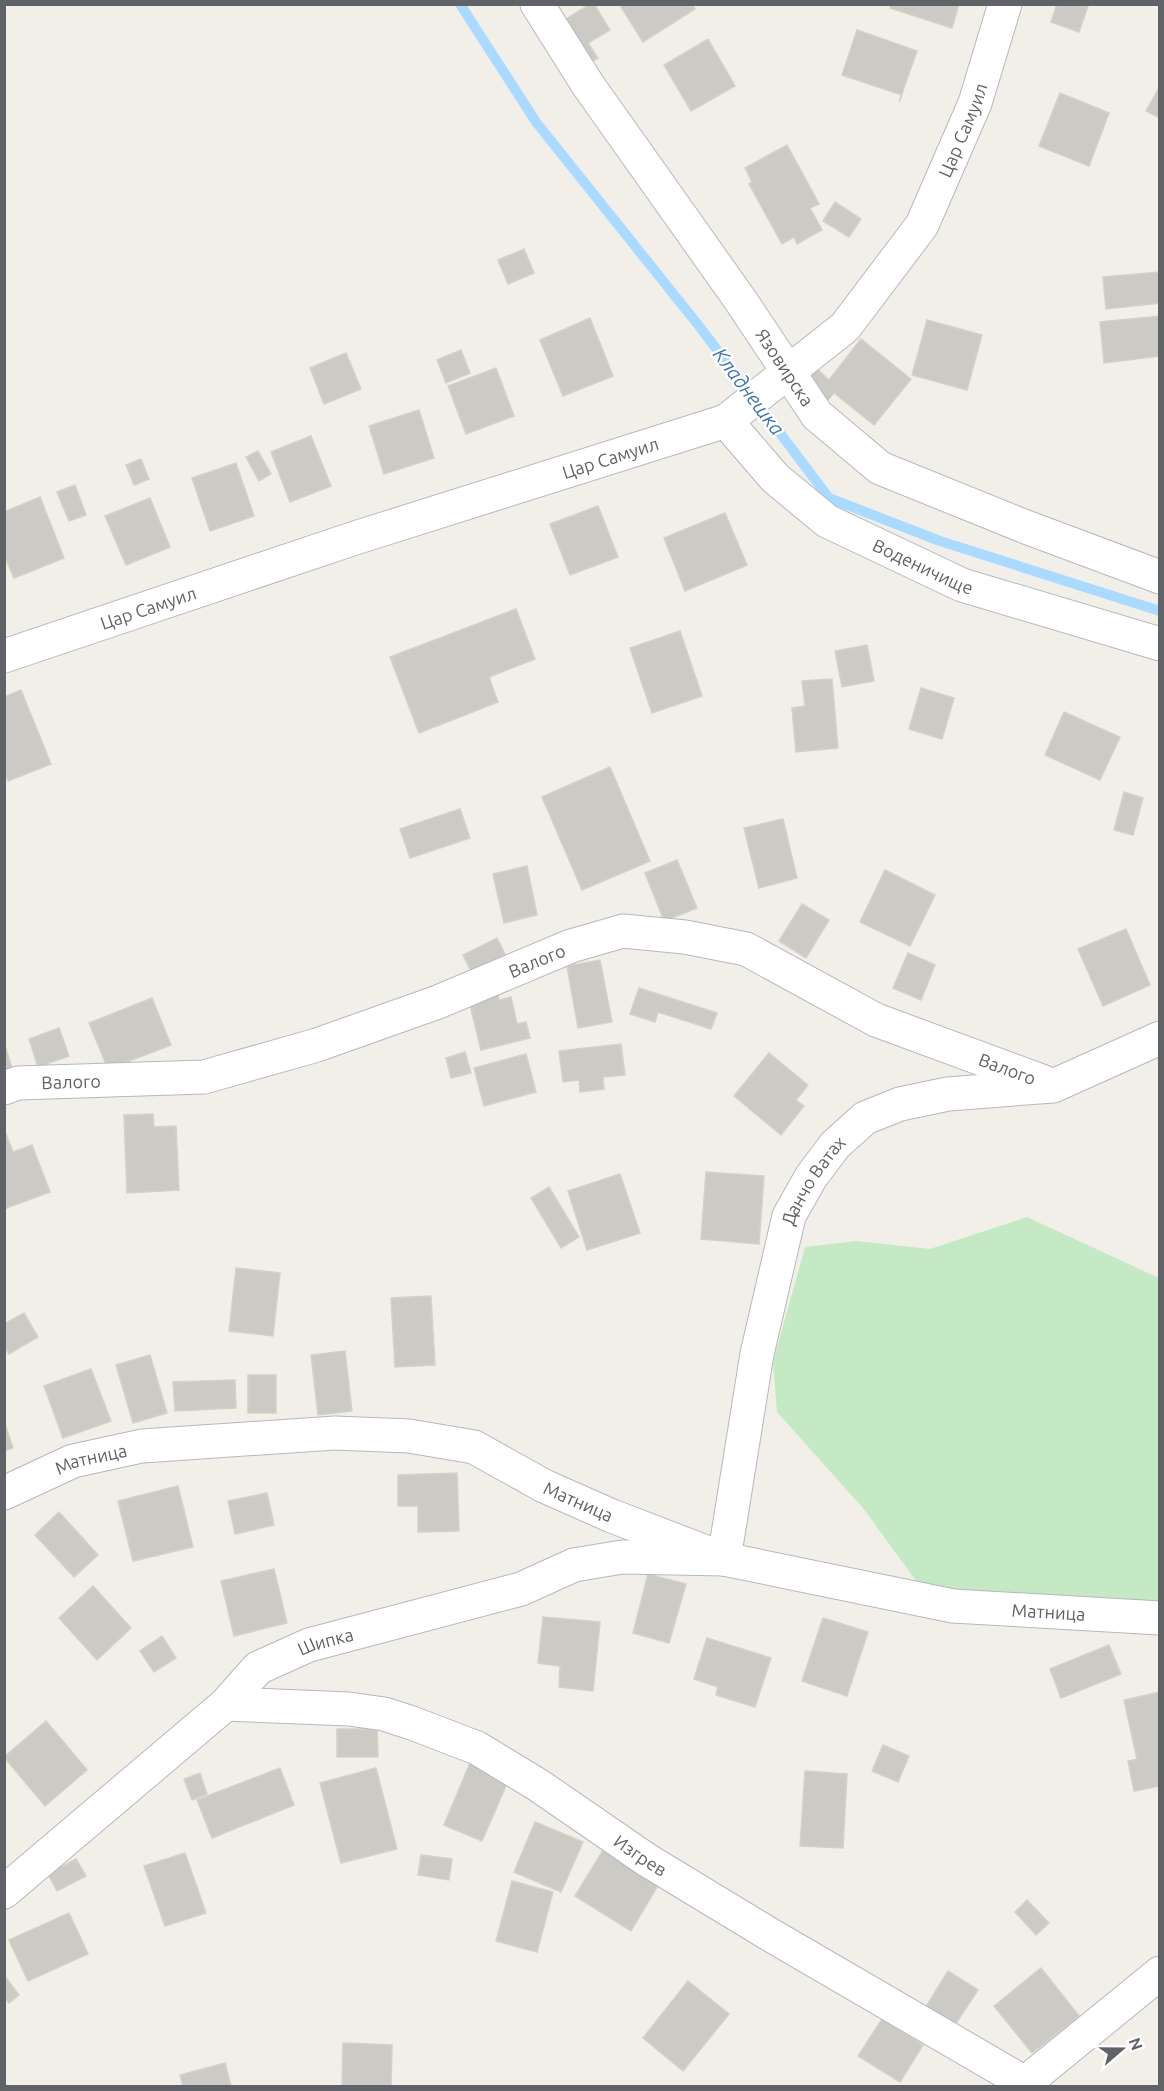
<svg xmlns="http://www.w3.org/2000/svg" width="1164" height="2091" viewBox="0 0 1164 2091" font-family="Ubuntu,sans-serif">
<style>
.green{fill:#c5e8c5}
.lines{fill:none;stroke-linecap:round;stroke-linejoin:round}
.stream{stroke:#aadaff;stroke-width:10}
.building{fill:#cccac5;stroke:#d6d1c6;stroke-width:1.5}
.minor-casing{stroke:#b5b8bc;stroke-width:35}
.minor{stroke:#fff;stroke-width:33}
.labels{text-anchor:middle;dominant-baseline:central;stroke-width:4.5;stroke-linejoin:round;paint-order:stroke}
.street-label{font-size:18px;fill:#5f6368;stroke:#fff}
.water-label{font-size:20px;font-style:italic;fill:#4174aa;stroke:#fff}
</style>
<rect width="100%" height="100%" fill="#f1efe8"/>
<polygon class="green" points="1027,1217 1159,1278 1159,1614 922,1589 863,1508 777,1412 773,1362 805,1247 857,1241 930,1249"/>
<g class="lines">
<polyline class="stream" points="460,4 536,122 699,326 829,498 940,541 1160,611"/>
</g>
<g class="building">
<polygon points="590,4 594,4 610,30 588,43 598,58 588,64 563,21"/>
<polygon points="625,4 692,4 695,9 643,42 621,7"/>
<polygon points="891,4 959,4 952,28 890,8"/>
<polygon points="1057,4 1088,6 1079,32 1051,22"/>
<polygon points="857,30 917,51 899,102 902,95 842,75"/>
<polygon points="708,39 735,86 691,111 664,65"/>
<polygon points="1160,86 1160,118 1146,111"/>
<polygon points="1060,93 1109,113 1089,166 1039,146"/>
<polygon points="787,145 819,204 810,208 822,230 797,244 794,237 782,244 749,184 752,182 745,168"/>
<polygon points="835,202 861,219 849,237 823,221"/>
<polygon points="524,249 534,273 508,284 498,260"/>
<polygon points="1160,272 1160,303 1106,309 1103,277"/>
<polygon points="1160,316 1160,356 1104,363 1100,322"/>
<polygon points="590,318 613,376 563,396 540,340"/>
<polygon points="927,320 982,335 967,390 912,375"/>
<polygon points="861,339 911,379 874,425 834,393 825,403 800,379 813,365 829,380"/>
<polygon points="461,350 470,373 446,383 437,360"/>
<polygon points="346,353 361,389 324,404 310,368"/>
<polygon points="496,368 514,416 466,434 448,386"/>
<polygon points="419,410 434,458 384,474 369,426"/>
<polygon points="311,436 331,486 290,502 271,452"/>
<polygon points="258,451 271,474 259,481 246,457"/>
<polygon points="141,459 149,479 134,485 126,465"/>
<polygon points="236,463 254,516 210,531 192,478"/>
<polygon points="75,485 86,515 69,521 57,492"/>
<polygon points="40,497 64,558 14,578 4,554 4,512"/>
<polygon points="150,498 170,547 126,565 105,516"/>
<polygon points="598,506 618,557 570,575 550,524"/>
<polygon points="725,513 747,565 685,591 664,538"/>
<polygon points="516,609 535,659 489,677 498,702 419,733 390,657"/>
<polygon points="680,631 702,696 652,713 630,648"/>
<polygon points="867,645 874,681 842,687 835,651"/>
<polygon points="832,679 838,748 796,752 792,708 805,706 802,681"/>
<polygon points="921,688 954,698 942,739 909,729"/>
<polygon points="21,690 51,764 8,781 4,771 4,697"/>
<polygon points="1064,712 1120,737 1100,780 1045,755"/>
<polygon points="610,767 650,861 582,890 542,797"/>
<polygon points="1124,792 1143,798 1133,835 1114,830"/>
<polygon points="460,809 470,838 410,858 400,829"/>
<polygon points="783,819 797,878 759,888 744,828"/>
<polygon points="677,860 697,908 664,921 645,873"/>
<polygon points="527,866 537,915 504,923 493,874"/>
<polygon points="885,870 935,895 910,946 860,922"/>
<polygon points="802,904 829,920 806,958 779,941"/>
<polygon points="1126,929 1150,985 1103,1006 1078,949"/>
<polygon points="497,938 506,956 472,973 463,955"/>
<polygon points="908,953 935,965 921,1000 893,988"/>
<polygon points="600,960 612,1022 578,1028 567,966"/>
<polygon points="496,986 499,1000 511,997 517,1024 526,1022 530,1038 481,1050 467,993"/>
<polygon points="639,988 717,1013 711,1029 658,1012 655,1022 630,1014"/>
<polygon points="152,998 171,1045 108,1069 89,1023"/>
<polygon points="59,1028 69,1056 38,1067 29,1039"/>
<polygon points="4,1042 14,1075 4,1078"/>
<polygon points="621,1044 625,1075 603,1077 604,1089 580,1092 579,1080 563,1082 559,1051"/>
<polygon points="465,1052 471,1073 451,1078 446,1058"/>
<polygon points="769,1053 808,1085 796,1100 804,1106 781,1135 734,1096"/>
<polygon points="526,1054 536,1092 484,1106 474,1068"/>
<polygon points="153,1114 154,1127 176,1126 179,1190 127,1193 124,1115"/>
<polygon points="4,1134 6,1134 13,1152 32,1145 50,1192 4,1209"/>
<polygon points="706,1172 764,1176 759,1244 701,1239"/>
<polygon points="620,1174 640,1233 587,1250 568,1191"/>
<polygon points="549,1187 579,1237 561,1248 531,1198"/>
<polygon points="236,1268 280,1273 273,1336 229,1331"/>
<polygon points="431,1296 435,1365 395,1367 391,1298"/>
<polygon points="24,1313 38,1337 9,1354 4,1346 4,1324"/>
<polygon points="345,1351 352,1411 318,1415 311,1355"/>
<polygon points="150,1355 167,1413 133,1423 116,1365"/>
<polygon points="91,1369 111,1421 63,1438 44,1386"/>
<rect x="248" y="1375" width="28" height="38"/>
<polygon points="235,1380 236,1408 175,1411 173,1382"/>
<polygon points="4,1421 13,1448 4,1451"/>
<polygon points="457,1473 459,1531 418,1532 418,1506 398,1506 398,1475"/>
<polygon points="178,1486 193,1547 133,1561 118,1501"/>
<polygon points="267,1493 274,1525 235,1534 228,1501"/>
<polygon points="59,1512 98,1555 74,1577 35,1535"/>
<polygon points="274,1569 287,1623 234,1636 221,1581"/>
<polygon points="648,1574 686,1584 669,1643 633,1633"/>
<polygon points="93,1586 131,1628 97,1660 59,1618"/>
<polygon points="543,1617 600,1622 593,1691 559,1687 560,1666 538,1663"/>
<polygon points="823,1618 868,1632 847,1696 802,1681"/>
<polygon points="162,1636 176,1658 154,1672 140,1651"/>
<polygon points="707,1638 771,1658 755,1707 716,1695 718,1687 694,1679"/>
<polygon points="1109,1645 1121,1674 1061,1698 1050,1669"/>
<polygon points="1160,1692 1160,1786 1134,1791 1128,1761 1137,1759 1124,1700"/>
<polygon points="46,1721 87,1770 45,1806 4,1757"/>
<polygon points="337,1729 377,1729 378,1757 337,1757"/>
<polygon points="883,1745 909,1756 898,1782 872,1771"/>
<polygon points="470,1763 509,1779 482,1841 444,1825"/>
<polygon points="280,1768 294,1805 212,1838 197,1800"/>
<polygon points="376,1768 397,1849 341,1863 320,1783"/>
<polygon points="805,1771 847,1774 843,1848 800,1846"/>
<polygon points="200,1773 207,1794 192,1800 184,1779"/>
<polygon points="535,1822 583,1842 561,1892 514,1872"/>
<polygon points="605,1847 660,1882 631,1931 575,1896"/>
<polygon points="185,1853 206,1913 165,1926 144,1866"/>
<polygon points="421,1855 452,1859 449,1880 418,1875"/>
<polygon points="76,1859 86,1876 57,1891 48,1874"/>
<polygon points="512,1881 553,1892 537,1952 496,1941"/>
<polygon points="1027,1900 1049,1923 1036,1935 1015,1912"/>
<polygon points="69,1913 88,1954 28,1981 9,1940"/>
<polygon points="1041,1968 1079,2016 1032,2053 994,2006"/>
<polygon points="948,1971 978,1990 951,2031 922,2013"/>
<polygon points="4,1975 19,1995 9,2003 4,1997"/>
<polygon points="688,1981 729,2014 683,2071 643,2038"/>
<polygon points="882,2019 923,2045 900,2082 858,2056"/>
<polygon points="343,2043 392,2045 391,2086 342,2086"/>
<polygon points="225,2063 231,2086 183,2086 180,2075"/>
</g>
<g class="lines">
<g class="minor-casing">
<g id="minor">
<path id="s1" d="M537,4l51,81 153,216 76,114 63,53 146,59 134,50"/>
<path id="s2" d="M726,421l49,57 52,43 135,64 198,59"/>
<path id="s3" d="M4,656l351,-118 371,-117 119,-94 77,-102 53,-122 30,-99"/>
<path id="s4" d="M4,1088l14,-5 186,-6 113,-32 121,-43 133,-56 52,-15 62,6 61,12 130,71 168,62"/>
<path id="s5" d="M4,1493l69,-32 69,-15 193,-13 74,3 65,11 70,39 68,30 112,43 229,47 207,12"/>
<path id="s6" d="M226,1704l123,5 35,5 28,9 65,25 61,37 109,75 122,74 261,152"/>
<path id="s7" d="M4,1892l222,-188 32,-36 51,-23 212,-56 53,-24 48,-8 102,2 33,-205 32,-138 22,-39 24,-32 30,-27 35,-14 48,-10 105,-8 107,-48"/>
<polyline points="1025,2083 1160,1973"/>
</g>
</g>
<use href="#minor" class="minor"/>
</g>
<g class="labels">
<g class="street-label">
<text stroke="none"><textPath href="#s3" startOffset="1142">Цар Самуил</textPath></text>
<text stroke="none"><textPath href="#s1" startOffset="440">Язовирска</textPath></text>
<text stroke="none"><textPath href="#s3" startOffset="638">Цар Самуил</textPath></text>
<text stroke="none"><textPath href="#s2" startOffset="249">Воденичище</textPath></text>
<text stroke="none"><textPath href="#s3" startOffset="152">Цар Самуил</textPath></text>
<text stroke="none"><textPath href="#s4" startOffset="554">Валого</textPath></text>
<text stroke="none"><textPath href="#s4" startOffset="1058">Валого</textPath></text>
<text stroke="none"><textPath href="#s4" startOffset="68">Валого</textPath></text>
<text stroke="none"><textPath href="#s7" startOffset="1215">Данчо Ватах</textPath></text>
<text stroke="none"><textPath href="#s5" startOffset="94">Матница</textPath></text>
<text stroke="none"><textPath href="#s5" startOffset="598">Матница</textPath></text>
<text stroke="none"><textPath href="#s5" startOffset="1084">Матница</textPath></text>
<text stroke="none"><textPath href="#s7" startOffset="412">Шипка</textPath></text>
<text stroke="none"><textPath href="#s6" startOffset="453">Изгрев</textPath></text>
</g>
<g class="water-label">
<text transform="translate(749 391) rotate(53)">Кладнешка</text>
</g>
</g>
<rect width="1164" height="2091" fill="none" stroke="#5f6368" stroke-width="12"/>
<g transform="translate(1122 2049) rotate(70)" stroke="#ffffff" stroke-width="4.5" paint-order="stroke">
<path d="M0-4.5L10 22L0 15L-10 22Z" fill="#5f6368"/>
<text y="-9" font-size="16" font-weight="bold" text-anchor="middle" fill="#5f6368">N</text>
</g>
</svg>
